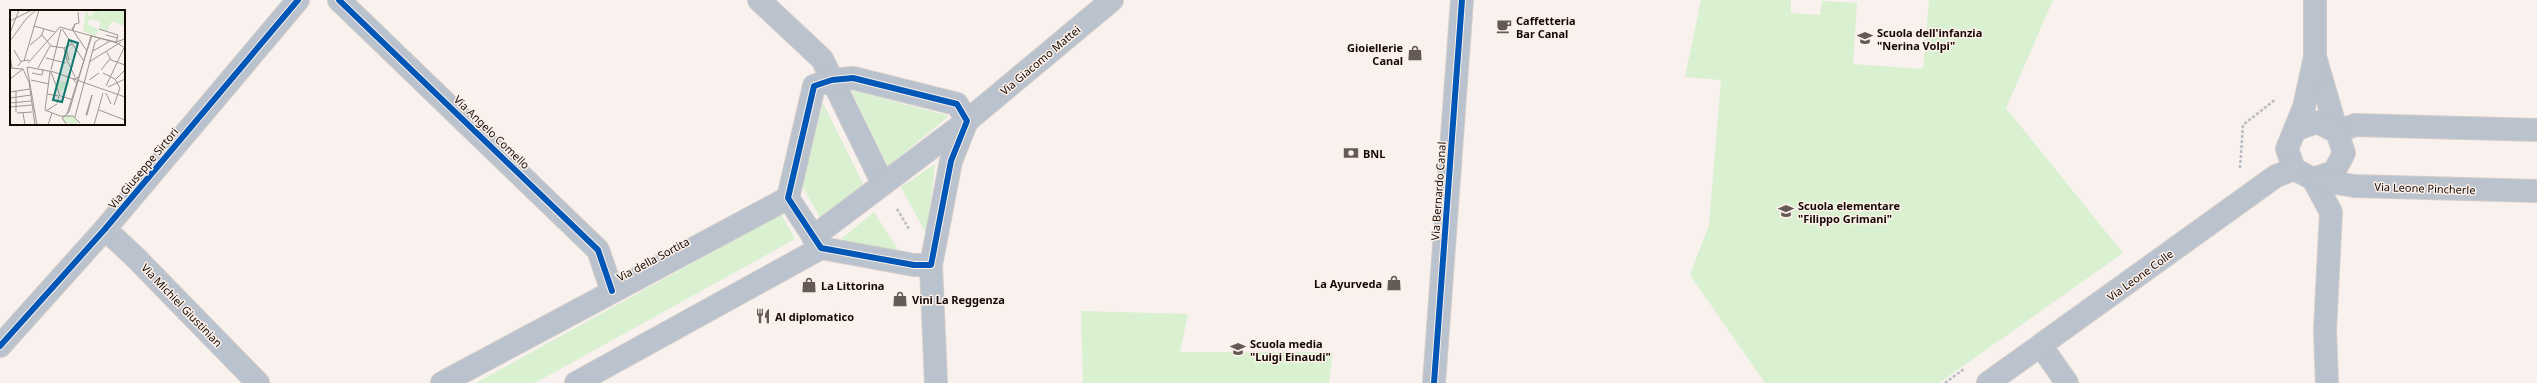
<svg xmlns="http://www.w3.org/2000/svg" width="2537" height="383" viewBox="0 0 2537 383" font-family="'Noto Sans',sans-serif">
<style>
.green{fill:#d9f0d1}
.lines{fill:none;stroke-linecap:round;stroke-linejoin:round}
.minor-casing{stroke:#d3cdca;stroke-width:24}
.path{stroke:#babdc3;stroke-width:2.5;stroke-dasharray:3 2;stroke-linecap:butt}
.minor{stroke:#b9c2cd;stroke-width:22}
.cycleway-casing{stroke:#fdf0e9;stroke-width:8}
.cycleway{stroke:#0057b8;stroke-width:6}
.labels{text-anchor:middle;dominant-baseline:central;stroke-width:3;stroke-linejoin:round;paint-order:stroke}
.poi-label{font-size:11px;font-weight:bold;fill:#140a05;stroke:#fdf0e9;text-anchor:start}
.street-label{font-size:11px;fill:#140a05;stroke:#fdf0e9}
.inset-road{fill:none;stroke:#9d9591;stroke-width:1}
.view{fill:#0f766e;fill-opacity:0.15;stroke:#0f766e;stroke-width:2}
.inset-edge{fill:none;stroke:#140a05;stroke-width:2}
</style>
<rect width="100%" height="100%" fill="#f8f1ee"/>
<g class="green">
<polygon points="1701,0 1791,0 1791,13 1820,15 1822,1 1857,3 1853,64 1923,69 1929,0 2053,0 2006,108 2123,253 1939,383 1765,383 1690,275 1709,225 1721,80 1685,77"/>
<polygon points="851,90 949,116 888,166"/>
<polygon points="823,103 864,186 821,219 802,186"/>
<polygon points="935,164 927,235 901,187"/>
<polygon points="874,212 900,253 841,239"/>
<polygon points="781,214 795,239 535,383 476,383"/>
<polygon points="1081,311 1188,314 1180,352 1333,352 1329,383 1083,383"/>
</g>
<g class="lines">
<g class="minor-casing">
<g id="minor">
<polyline points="339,0 598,250 612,291"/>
<polyline points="759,0 822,59 883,184"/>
<polyline points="2316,60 2337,132 2355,125 2537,130"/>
<polygon points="853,78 957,104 967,121 951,161 931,265 914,265 821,248 788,198 814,86 832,80"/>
<polyline points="2297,129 2317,122 2337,132 2344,153 2334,172 2313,179 2294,169 2287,149 2304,107 2315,57 2315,0"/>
<polyline points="2313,179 2331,212 2325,330 2327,383"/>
<polyline points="2314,179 2354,186 2537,191"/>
<polyline points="105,229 136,258 258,383"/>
<polyline points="813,237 967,121 1112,0"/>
<polyline points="931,265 936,383"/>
<polyline points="0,346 105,229 298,0"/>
<polyline points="2041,346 2067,383"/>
<polyline points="442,383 788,198"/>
<polyline points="576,383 821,248"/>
<polyline points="1434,383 1462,0"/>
<polyline points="1988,383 2276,176 2294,169"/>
</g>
</g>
<g class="path">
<polyline points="2240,168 2243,125 2276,99"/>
<polyline points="897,209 909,229"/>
<polyline points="1945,383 1964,369"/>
</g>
<use href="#minor" class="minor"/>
<g class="cycleway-casing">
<g id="cycleway">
<polyline points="339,0 598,250 612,291"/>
<polygon points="853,78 957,104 967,121 951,161 931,265 914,265 821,248 788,198 814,86 832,80"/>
<polyline points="0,346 105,229 298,0"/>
<polyline points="1434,383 1462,0"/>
</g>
</g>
<use href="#cycleway" class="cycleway"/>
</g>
<defs>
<g id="cafe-bare" transform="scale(1.2)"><path d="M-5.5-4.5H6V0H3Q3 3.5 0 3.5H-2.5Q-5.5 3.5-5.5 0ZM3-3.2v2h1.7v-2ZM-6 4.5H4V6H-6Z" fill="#645b57" stroke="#fdf0e9" stroke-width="2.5" paint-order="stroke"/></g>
<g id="school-bare" transform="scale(1.2)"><path d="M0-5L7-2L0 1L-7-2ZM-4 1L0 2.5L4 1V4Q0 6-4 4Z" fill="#645b57" stroke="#fdf0e9" stroke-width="2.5" paint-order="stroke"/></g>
<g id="shop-bare" transform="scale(1.2)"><path d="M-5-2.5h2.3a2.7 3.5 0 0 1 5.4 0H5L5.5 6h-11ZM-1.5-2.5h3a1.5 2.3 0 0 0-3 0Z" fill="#645b57" stroke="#fdf0e9" stroke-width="2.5" paint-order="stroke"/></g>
<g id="bank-bare" transform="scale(1.2)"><path d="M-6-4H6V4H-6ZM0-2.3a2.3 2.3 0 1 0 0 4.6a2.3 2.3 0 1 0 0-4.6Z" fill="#645b57" stroke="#fdf0e9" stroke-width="2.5" paint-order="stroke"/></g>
<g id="restaurant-bare" transform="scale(1.2)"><path d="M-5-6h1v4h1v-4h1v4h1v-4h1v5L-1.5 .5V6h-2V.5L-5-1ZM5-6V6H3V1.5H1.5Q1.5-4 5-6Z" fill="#645b57" stroke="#fdf0e9" stroke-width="2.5" paint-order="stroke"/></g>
</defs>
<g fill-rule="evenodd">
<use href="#cafe-bare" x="1504" y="26"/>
<use href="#school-bare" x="1865" y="38"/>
<use href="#shop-bare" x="1415" y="53"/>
<use href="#bank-bare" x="1351" y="153"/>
<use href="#school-bare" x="1786" y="211"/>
<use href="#shop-bare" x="1394" y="283"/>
<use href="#shop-bare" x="809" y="285"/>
<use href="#shop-bare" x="900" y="299"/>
<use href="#restaurant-bare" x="763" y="316"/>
<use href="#school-bare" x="1238" y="349"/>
</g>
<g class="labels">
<g class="poi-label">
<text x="1516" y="20">Caffetteria<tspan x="1516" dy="13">Bar Canal</tspan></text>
<text x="1877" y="32">Scuola dell'infanzia<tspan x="1877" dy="13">"Nerina Volpi"</tspan></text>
<text x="1403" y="47" text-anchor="end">Gioiellerie<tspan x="1403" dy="13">Canal</tspan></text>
<text x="1363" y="153">BNL</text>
<text x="1798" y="205">Scuola elementare<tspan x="1798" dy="13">"Filippo Grimani"</tspan></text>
<text x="1382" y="283" text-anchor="end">La Ayurveda</text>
<text x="821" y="285">La Littorina</text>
<text x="912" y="299">Vini La Reggenza</text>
<text x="775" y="316">Al diplomatico</text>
<text x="1250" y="343">Scuola media<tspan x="1250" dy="13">"Luigi Einaudi"</tspan></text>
</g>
<g class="street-label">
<text transform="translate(1040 60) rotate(-40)">Via Giacomo Mattei</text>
<text transform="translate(492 132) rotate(44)">Via Angelo Comello</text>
<text transform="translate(143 168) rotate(-50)">Via Giuseppe Sirtori</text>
<text transform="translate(2425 188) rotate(2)">Via Leone Pincherle</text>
<text transform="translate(1438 191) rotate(-86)">Via Bernardo Canal</text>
<text transform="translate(653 259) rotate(-28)">Via della Sortita</text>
<text transform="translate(2140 275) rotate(-36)">Via Leone Colle</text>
<text transform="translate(182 305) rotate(46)">Via Michiel Giustinian</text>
</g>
</g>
<g transform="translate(10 10)">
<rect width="115" height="115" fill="#f8f1ee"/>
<path d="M76,0l4,7 6,-7h8l-6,11 -9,-2 -1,5 11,6 -3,6 -11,-4 -2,-3zM95,0h20l-1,16 -12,-5 -5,10 -8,-3 2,-6 -3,-1zM51,71l9,3 -2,3 -1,-2 -2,2 2,2v3l-4,-3 -4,2 -3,-8zM59,105l7,3 2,4 -3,3 -12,-3v-5z" fill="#d9f0d1"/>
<path class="inset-road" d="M0,11l22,-11M65,14l4,-1 -1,-11M24,16l21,6M50,17l57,16 8,5M52,19l22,32M89,19l19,6 -2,8M63,20l2,-6 -3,5 15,22M0,23l9,-23M32,25l9,11 13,2 8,-4M96,25l12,3M0,31l16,-22 10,-9M20,35l11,-9 3,-7M54,38l3,12M56,38l3,12M4,40l7,12M83,41l17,-10M97,42l4,8 14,5M0,45l2,13M36,48l20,5M57,50l8,17M14,51l15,-51M79,52l32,-20M18,53l32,-36M8,56l4,-5 7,-1M17,57l27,5 71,25M17,57l10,58M0,58l13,1M28,58l12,-22M13,59l6,13 6,43M41,60l10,-41M91,60l9,-11M40,62l-5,38 15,6M41,62l9,24M22,63l10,2 1,-6M93,63l12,6 5,9 -6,17M0,69l13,-10M106,69l9,-9M21,70l18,4M79,70l10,-7M67,74l-4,-5 6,-2M96,76l18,-38M98,77l17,-8M6,81v21M0,82l20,-3M96,83l5,11M37,84l12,2 -2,7M82,85l-5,20h-1zM51,86l12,4M0,88l21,-3M0,93l21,-2M0,97l22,-2M89,100l26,10M36,101l11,-7M7,103l15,-1M13,103l2,12M57,104l25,-79M50,106h13l7,7M65,107l20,-75 6,-4M38,115l4,-12M57,115l-5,-7 7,-6 22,-76 25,6 9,-3M84,115l9,-32"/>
<path class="view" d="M59,30l9,3 -16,59 -9,-2z"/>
<rect width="115" height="115" class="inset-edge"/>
</g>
</svg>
